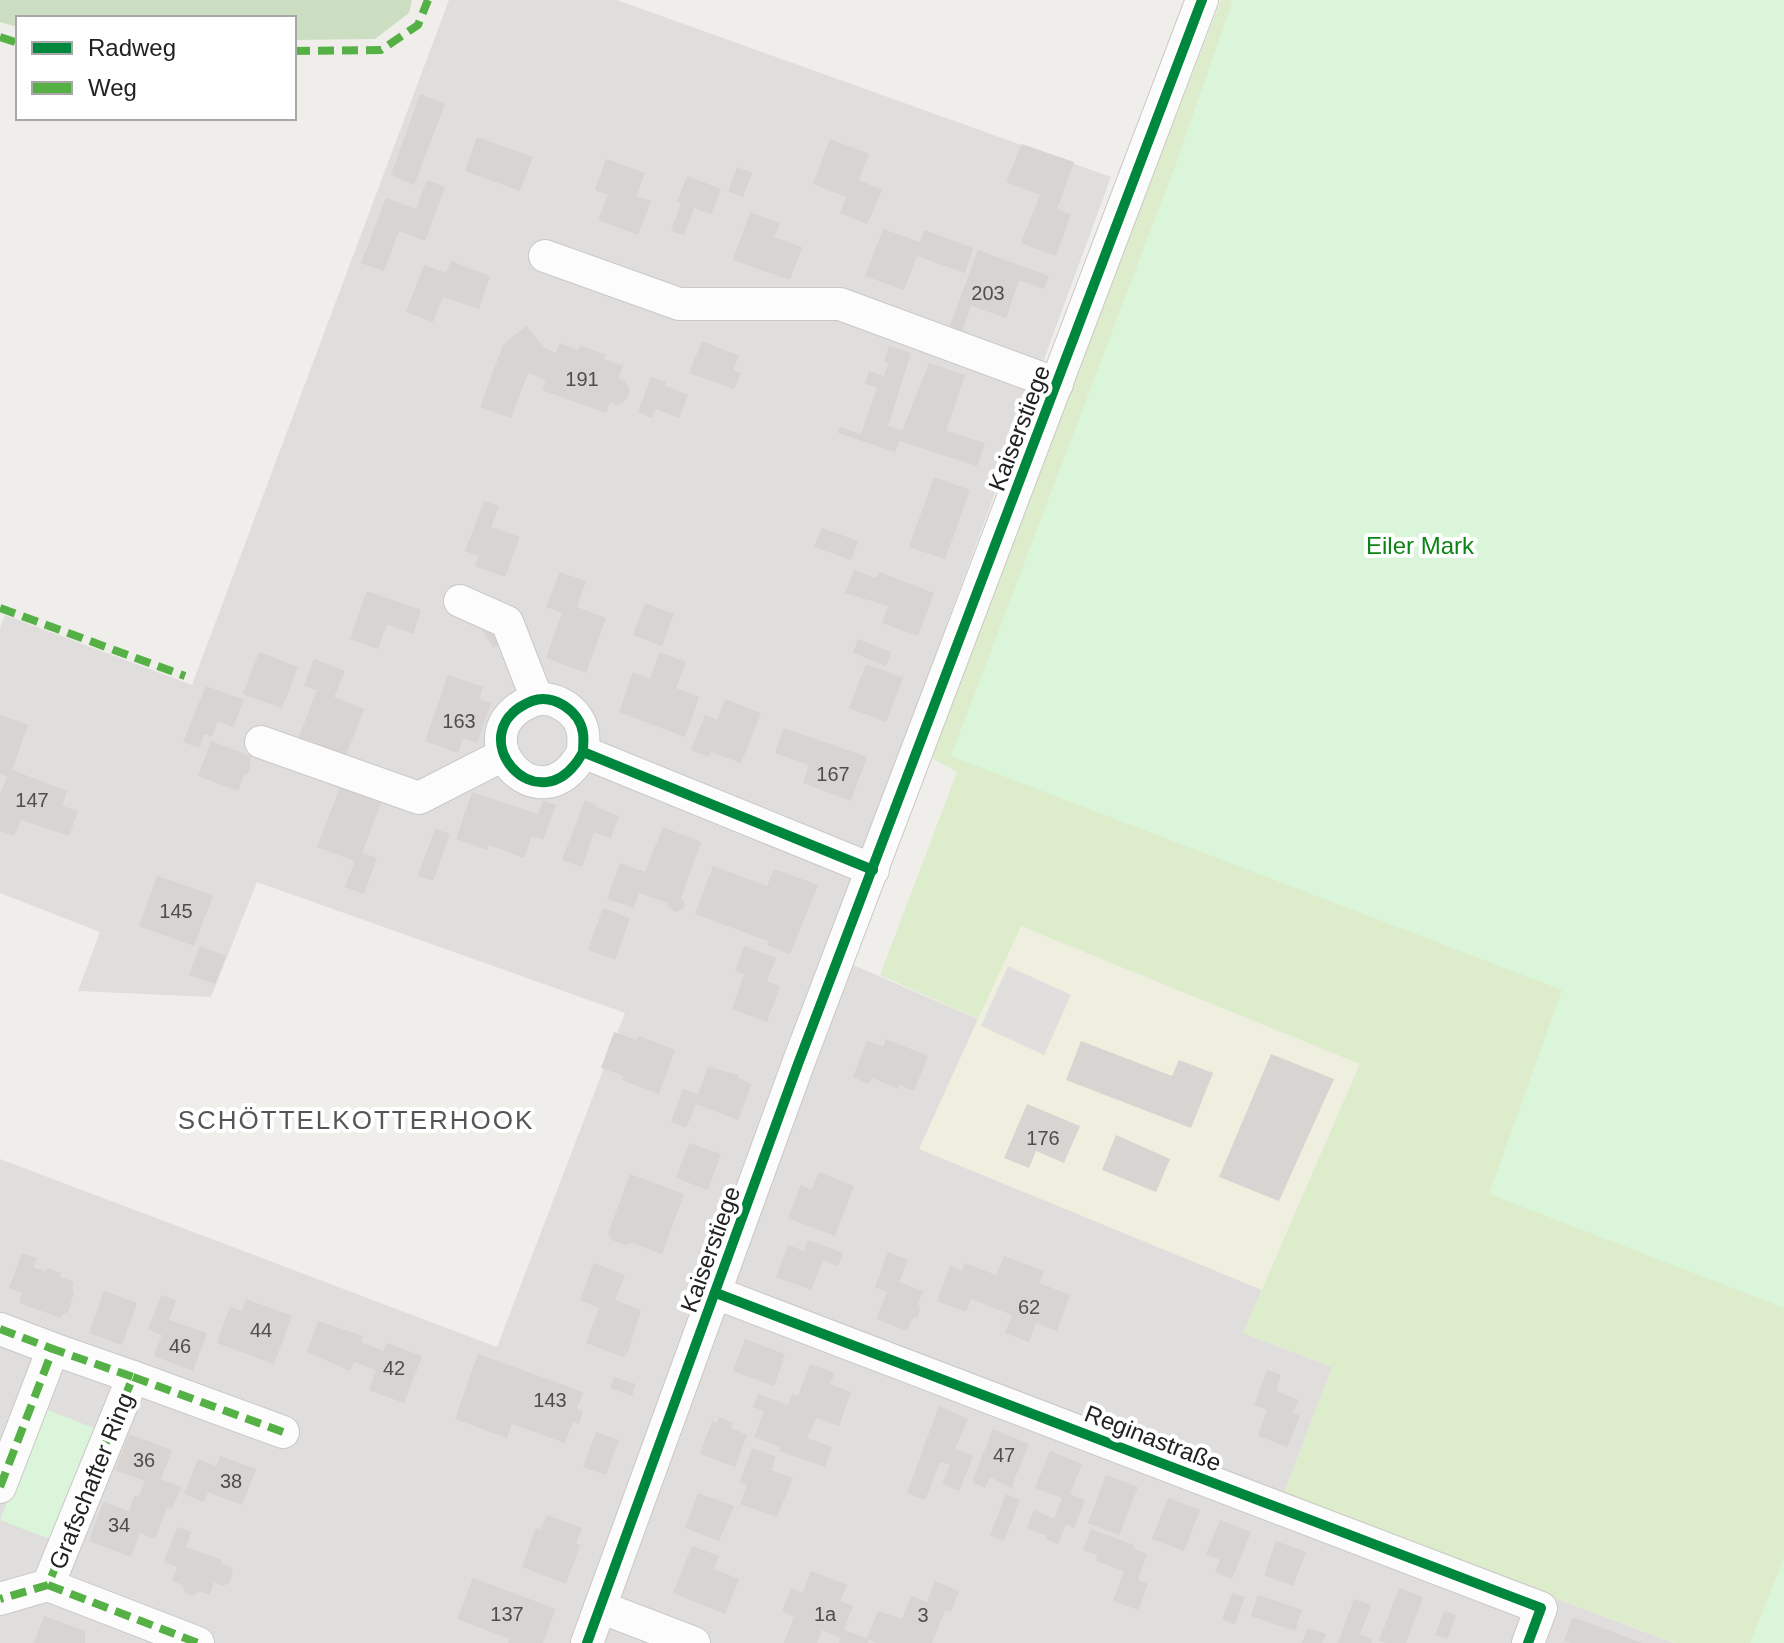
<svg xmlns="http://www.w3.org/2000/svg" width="1784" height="1643" viewBox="0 0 1784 1643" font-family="Arial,sans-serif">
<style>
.residential{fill:#dfdedc}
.farmland{fill:#efefdf}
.grass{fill:#ddeccb}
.forest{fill:#cbdec1}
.park{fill:#daf5da}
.parking{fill:#e0dfde}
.building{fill:#d7d4d2}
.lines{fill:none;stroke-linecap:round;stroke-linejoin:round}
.street-casing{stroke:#c9c8c7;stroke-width:34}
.street{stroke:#fdfcfc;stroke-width:32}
.quiet{stroke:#55b145;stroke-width:8;stroke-dasharray:16 8;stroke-linecap:butt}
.cycleway-casing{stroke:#fff;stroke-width:15}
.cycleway{stroke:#00873e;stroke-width:10}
.labels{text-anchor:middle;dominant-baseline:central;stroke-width:8;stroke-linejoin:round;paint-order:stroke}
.number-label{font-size:20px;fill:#4f4e4e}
.street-label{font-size:24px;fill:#222;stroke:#fff}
.park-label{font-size:24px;fill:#0c8416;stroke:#fff}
.neighbourhood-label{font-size:26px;letter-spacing:2px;fill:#555;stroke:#fff}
</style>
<rect width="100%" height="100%" fill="#f0eeeb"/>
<polygon class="residential" points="449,0 617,0 1111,177 826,953 977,1019 1020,926 1360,1064 1243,1333 1332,1367 1283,1496 1674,1643 0,1643 0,1159 497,1347 625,1013 257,882 211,997 78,991 100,932 0,893 0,628 5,615 192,685"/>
<polygon class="farmland" points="1020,926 1360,1064 1262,1290 919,1149"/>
<polygon class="grass" points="1221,0 1784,0 1784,1643 1675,1643 1283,1496 1332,1367 1243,1333 1360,1064 1021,926 978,1019 880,975 957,772 928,756"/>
<polygon class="forest" points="0,0 412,0 409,13 375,39 294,40 294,18 18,18 18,27 0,22"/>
<g class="park">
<polygon points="1233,0 1784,0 1784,1308 1489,1194 1562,990 951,756 1175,166"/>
<polygon points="43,1408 99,1430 55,1541 0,1520"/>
<polygon points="1784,1558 1784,1643 1750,1643"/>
</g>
<g class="parking">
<polygon points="1008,966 1071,995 1044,1055 981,1026"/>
<polygon points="70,1372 99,1380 105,1389 106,1406 98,1428 79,1420 82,1411 92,1415 97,1401 63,1388 57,1402 65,1406 62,1414 43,1407 55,1378"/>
<polygon points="0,1523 19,1531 16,1540 6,1536 1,1550 35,1563 42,1549 33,1545 36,1537 55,1544 43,1573 18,1578 0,1571"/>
</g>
<g class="building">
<polygon points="420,94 445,104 414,185 391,175"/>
<polygon points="477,137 533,157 520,191 465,171"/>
<polygon points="830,139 869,154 859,180 882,190 867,224 840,213 846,197 813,184"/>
<polygon points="1022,144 1074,162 1057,209 1071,214 1056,256 1021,243 1040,195 1006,182"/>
<polygon points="606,159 645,173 636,196 651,201 638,235 598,220 608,195 595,190"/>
<polygon points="737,167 752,173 743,197 728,191"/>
<polygon points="687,176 721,189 711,214 694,208 684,235 671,231 681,203 677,202"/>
<polygon points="427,180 445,187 425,241 399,231 384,271 361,263 386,198 416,209"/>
<polygon points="750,212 780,223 774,237 802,247 790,280 733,260"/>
<polygon points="883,229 920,242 924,230 973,248 965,273 917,256 904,290 865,276"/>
<polygon points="978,250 1049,276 1044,289 1019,280 1006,318 971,306 962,332 949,328"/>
<polygon points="451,261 490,276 479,309 443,297 433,322 406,312 424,265 446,273"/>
<polygon points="526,326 545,348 556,353 560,343 578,350 580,345 606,355 604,359 623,366 618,378 625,381 630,390 626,400 617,405 610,402 606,413 542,390 546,380 528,373 511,418 480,407 503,345"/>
<polygon points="702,341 739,356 733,370 741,373 734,389 689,373"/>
<polygon points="889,346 911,353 888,426 902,431 929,363 965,375 946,431 985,443 977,466 899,441 895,452 838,433 840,427 861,434 877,388 865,384 869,371 884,376 889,363 884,362"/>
<polygon points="651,377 666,382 665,386 688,395 679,418 656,409 652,418 638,412"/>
<polygon points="934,477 970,490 945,559 909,547"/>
<polygon points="484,501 499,506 491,527 520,537 505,577 475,566 479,556 465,551"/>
<polygon points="822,528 858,541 851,560 814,547"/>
<polygon points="854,570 876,578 879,572 934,593 918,636 882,623 888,606 845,593"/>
<polygon points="560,572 586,581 577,607 606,618 586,673 546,658 562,613 546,607"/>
<polygon points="367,591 421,610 413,634 387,624 378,649 350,639"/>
<polygon points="645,603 674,614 662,646 633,635"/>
<polygon points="492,622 504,642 493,648 481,628"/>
<polygon points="858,639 891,652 886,666 853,653"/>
<polygon points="259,652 298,667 282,708 243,694"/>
<polygon points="660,652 686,662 676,688 699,697 685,737 619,712 633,672 650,679"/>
<polygon points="314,659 345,671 334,697 364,709 346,755 299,737 317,690 304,686"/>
<polygon points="866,664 903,678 886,722 849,708"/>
<polygon points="448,675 483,687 479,699 491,703 477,743 463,738 458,753 425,741"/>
<polygon points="206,686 244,700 233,727 218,721 212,737 204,734 199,748 183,742"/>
<polygon points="725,699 761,713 741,763 711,752 709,757 691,750 705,715 717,720"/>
<polygon points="0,715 28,725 12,770 67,791 62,806 78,811 69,836 21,820 14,836 0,831 0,795 7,777 0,774"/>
<polygon points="784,728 867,757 851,801 803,783 809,765 775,753"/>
<polygon points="211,741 251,756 249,772 244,775 238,791 198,776"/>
<polygon points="341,785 382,800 362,853 377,858 364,894 345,887 355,861 317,847"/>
<polygon points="472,792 538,814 543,801 556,805 543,840 532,836 524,858 489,845 487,850 456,839"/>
<polygon points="585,800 597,805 596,807 619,816 611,838 594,832 582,867 562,860"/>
<polygon points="663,827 701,842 681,898 685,904 683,909 675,912 667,906 668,903 639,893 634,908 607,899 620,863 645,872"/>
<polygon points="435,829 450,834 433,881 418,876"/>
<polygon points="713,866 767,886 774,869 818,885 790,954 767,945 768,941 695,914"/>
<polygon points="157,876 213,895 194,946 139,926"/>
<polygon points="603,908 630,918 615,960 588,950"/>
<polygon points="200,946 226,956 215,984 189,975"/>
<polygon points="744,946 776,958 767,981 780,986 767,1022 732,1009 744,974 735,971"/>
<polygon points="614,1032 637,1040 639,1036 675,1050 659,1094 622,1080 624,1076 601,1068"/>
<polygon points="886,1039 928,1056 914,1091 899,1085 898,1089 872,1078 869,1084 853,1077 867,1041 883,1047"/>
<polygon points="1081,1041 1172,1076 1179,1060 1213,1073 1191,1128 1066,1080"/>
<polygon points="1271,1054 1334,1079 1279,1201 1219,1177"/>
<polygon points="708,1067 739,1075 738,1078 752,1084 738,1120 696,1104 686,1128 671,1122 683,1089 698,1094"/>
<polygon points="1027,1104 1080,1126 1064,1163 1036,1151 1029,1168 1004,1158"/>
<polygon points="1116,1135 1170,1159 1156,1192 1102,1170"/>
<polygon points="689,1143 721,1154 708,1190 676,1178"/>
<polygon points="819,1172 854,1186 835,1236 788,1218 801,1185 812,1190"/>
<polygon points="630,1174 684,1194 662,1254 632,1243 626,1245 612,1240 608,1234"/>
<polygon points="808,1240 843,1253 838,1266 823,1260 811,1290 776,1277 788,1245 804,1251"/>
<polygon points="888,1252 908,1260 899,1282 923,1291 918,1304 920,1309 918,1317 912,1319 907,1331 876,1319 887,1292 875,1287"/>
<polygon points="22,1253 37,1258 33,1267 46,1272 47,1268 61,1273 60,1277 74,1282 72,1288 74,1293 68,1312 62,1314 61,1318 19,1303 22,1293 9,1288"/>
<polygon points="1004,1256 1044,1271 1039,1283 1070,1295 1057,1331 1036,1323 1029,1342 1005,1333 1012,1315 971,1299 966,1312 937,1301 950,1266 962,1271 965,1263 996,1275"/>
<polygon points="594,1263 625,1275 615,1300 641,1310 628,1352 623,1357 586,1343 599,1308 580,1300"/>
<polygon points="104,1291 137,1303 122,1345 89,1333"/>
<polygon points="161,1295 176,1300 169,1320 207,1333 193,1371 154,1356 162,1335 148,1330"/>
<polygon points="246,1299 292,1316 274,1364 217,1343 230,1307 242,1311"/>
<polygon points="318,1321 363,1336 361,1342 383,1351 387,1343 422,1356 404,1403 369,1390 376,1370 354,1362 350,1371 307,1352"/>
<polygon points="745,1339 785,1354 774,1386 733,1371"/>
<polygon points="478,1354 583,1392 577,1409 583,1411 579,1424 573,1422 565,1443 512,1424 507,1438 455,1419"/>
<polygon points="810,1364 835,1373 830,1384 851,1392 839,1426 817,1418 807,1438 832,1447 825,1467 780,1451 781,1447 754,1437 764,1411 753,1407 758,1394 788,1405 792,1394 798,1396"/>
<polygon points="1267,1370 1281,1375 1276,1391 1299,1400 1293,1413 1300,1416 1287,1447 1258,1436 1267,1410 1254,1405"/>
<polygon points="614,1377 636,1384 632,1396 610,1388"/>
<polygon points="939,1406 968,1419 955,1449 973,1456 959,1491 942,1484 950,1465 940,1462 925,1500 907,1493"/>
<polygon points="719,1417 733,1423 731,1428 747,1435 735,1467 700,1454 712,1421 717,1423"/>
<polygon points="993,1429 1029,1444 1012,1485 1013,1489 990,1477 985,1488 972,1482"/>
<polygon points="596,1432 619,1440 606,1475 583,1467"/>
<polygon points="129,1434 172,1450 161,1479 181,1487 172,1509 167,1507 155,1539 140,1533 131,1557 89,1541 103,1502 129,1511 135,1495 139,1497 145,1481 115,1470"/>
<polygon points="752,1448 776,1457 771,1470 793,1478 777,1517 740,1504 747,1485 740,1482"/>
<polygon points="1050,1451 1082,1464 1070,1494 1085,1500 1074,1528 1066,1524 1058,1544 1046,1539 1047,1536 1027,1528 1034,1510 1054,1519 1062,1498 1035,1488"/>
<polygon points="220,1456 256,1469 242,1505 208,1492 204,1502 184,1494 198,1459 216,1466"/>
<polygon points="1106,1475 1138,1487 1119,1535 1088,1523"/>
<polygon points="698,1493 734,1506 719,1541 685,1528"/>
<polygon points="1006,1494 1020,1500 1004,1541 990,1535"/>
<polygon points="1168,1498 1200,1510 1184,1551 1152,1539"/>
<polygon points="547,1515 582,1528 576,1543 580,1545 566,1584 522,1567 536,1528 540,1530"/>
<polygon points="1220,1520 1251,1532 1232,1579 1215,1572 1220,1560 1206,1554"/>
<polygon points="177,1527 191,1532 186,1547 222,1560 221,1564 230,1567 233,1573 229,1583 223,1586 214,1582 210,1595 199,1591 192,1596 184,1592 183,1585 172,1581 177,1567 164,1562"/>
<polygon points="1091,1529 1134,1545 1133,1548 1147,1554 1138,1580 1148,1584 1138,1610 1113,1601 1124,1571 1096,1561 1097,1555 1083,1550"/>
<polygon points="1276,1541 1306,1552 1293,1586 1264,1575"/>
<polygon points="692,1546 719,1556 714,1569 739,1579 725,1614 673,1593"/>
<polygon points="811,1571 847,1585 840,1601 853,1606 844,1630 867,1638 878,1611 902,1619 911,1596 927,1602 935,1581 959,1591 951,1612 945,1610 932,1643 877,1643 869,1640 868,1643 839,1643 841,1638 822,1630 817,1643 784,1643 794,1617 782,1612 791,1588 803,1593"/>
<polygon points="473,1578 556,1609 543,1643 508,1643 510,1639 457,1619"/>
<polygon points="1399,1588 1423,1597 1406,1643 1386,1643 1379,1641"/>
<polygon points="1232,1593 1245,1597 1235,1624 1222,1620"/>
<polygon points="1258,1595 1302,1610 1295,1631 1251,1616"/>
<polygon points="1354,1599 1371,1605 1360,1634 1372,1639 1371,1643 1338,1643"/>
<polygon points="1444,1611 1456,1615 1447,1639 1435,1635"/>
<polygon points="44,1616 85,1631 85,1643 34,1643"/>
<polygon points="1573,1617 1642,1643 1571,1643 1564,1640"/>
<polygon points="1308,1628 1326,1634 1322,1643 1302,1643"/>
</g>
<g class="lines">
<g class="street-casing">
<g id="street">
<polyline points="545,256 679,304 840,304 1057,384"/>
<polyline points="460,601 507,622 537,699"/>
<polyline points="261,742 419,798 503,755"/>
<path d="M583,752c-43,80 -128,-20 -51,-51 21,-8 48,10 51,32 1,6 0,13 0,19l290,118"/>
<polyline points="716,1293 1541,1608 1528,1643"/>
<polyline points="0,1329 53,1349"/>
<polyline points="133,1377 283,1432"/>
<polyline points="0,1487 53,1349 133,1377 48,1585 0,1599"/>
<polyline points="48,1585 198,1643"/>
<polyline points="600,1607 694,1643"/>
<polyline points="587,1643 798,1064 1202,0"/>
</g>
</g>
<use href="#street" class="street"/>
<g class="quiet">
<polyline points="0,37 18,43"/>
<polyline points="294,51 381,50 418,25 428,0"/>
<polyline points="0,608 185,676"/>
<polyline points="0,1329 53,1349"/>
<polyline points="133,1377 283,1432"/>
<polyline points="0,1487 53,1349 133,1377 48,1585 0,1599"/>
<polyline points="48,1585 198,1643"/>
</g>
<g class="cycleway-casing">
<g id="cycleway">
<path d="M583,752c-43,80 -128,-20 -51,-51 21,-8 48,10 51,32 1,6 0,13 0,19l290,118"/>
<polyline points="716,1293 1541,1608 1528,1643"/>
<polyline points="587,1643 798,1064 1202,0"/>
</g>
</g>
<use href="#cycleway" class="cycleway"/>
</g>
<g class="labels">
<g class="number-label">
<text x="988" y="293">203</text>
<text x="582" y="379">191</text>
<text x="459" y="721">163</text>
<text x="833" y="774">167</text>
<text x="32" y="800">147</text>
<text x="176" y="911">145</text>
<text x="1043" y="1138">176</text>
<text x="1029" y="1307">62</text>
<text x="261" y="1330">44</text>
<text x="180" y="1346">46</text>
<text x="394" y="1368">42</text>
<text x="550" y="1400">143</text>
<text x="1004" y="1455">47</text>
<text x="144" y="1460">36</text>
<text x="231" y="1481">38</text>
<text x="119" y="1525">34</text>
<text x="507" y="1614">137</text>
<text x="825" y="1614">1a</text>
<text x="923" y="1615">3</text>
</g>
<g class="street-label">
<text transform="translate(1019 428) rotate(-69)">Kaiserstiege</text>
<text transform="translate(710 1249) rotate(-70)">Kaiserstiege</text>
<text transform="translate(1153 1438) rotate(21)">Reginastraße</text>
<text transform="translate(91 1481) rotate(-68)">Grafschafter Ring</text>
</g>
<g class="park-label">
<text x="1420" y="545">Eiler Mark</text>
</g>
<g class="neighbourhood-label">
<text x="356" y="1120">SCHÖTTELKOTTERHOOK</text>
</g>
</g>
<rect x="16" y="16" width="280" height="104" fill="#ffffff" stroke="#a7a7a7" stroke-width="2"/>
<rect x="32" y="42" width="40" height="12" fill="#00873e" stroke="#a7a7a7" stroke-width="2"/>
<text x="88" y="56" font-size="24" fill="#222222">Radweg</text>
<rect x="32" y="82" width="40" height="12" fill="#55b145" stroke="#a7a7a7" stroke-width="2"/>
<text x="88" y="96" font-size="24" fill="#222222">Weg</text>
</svg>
